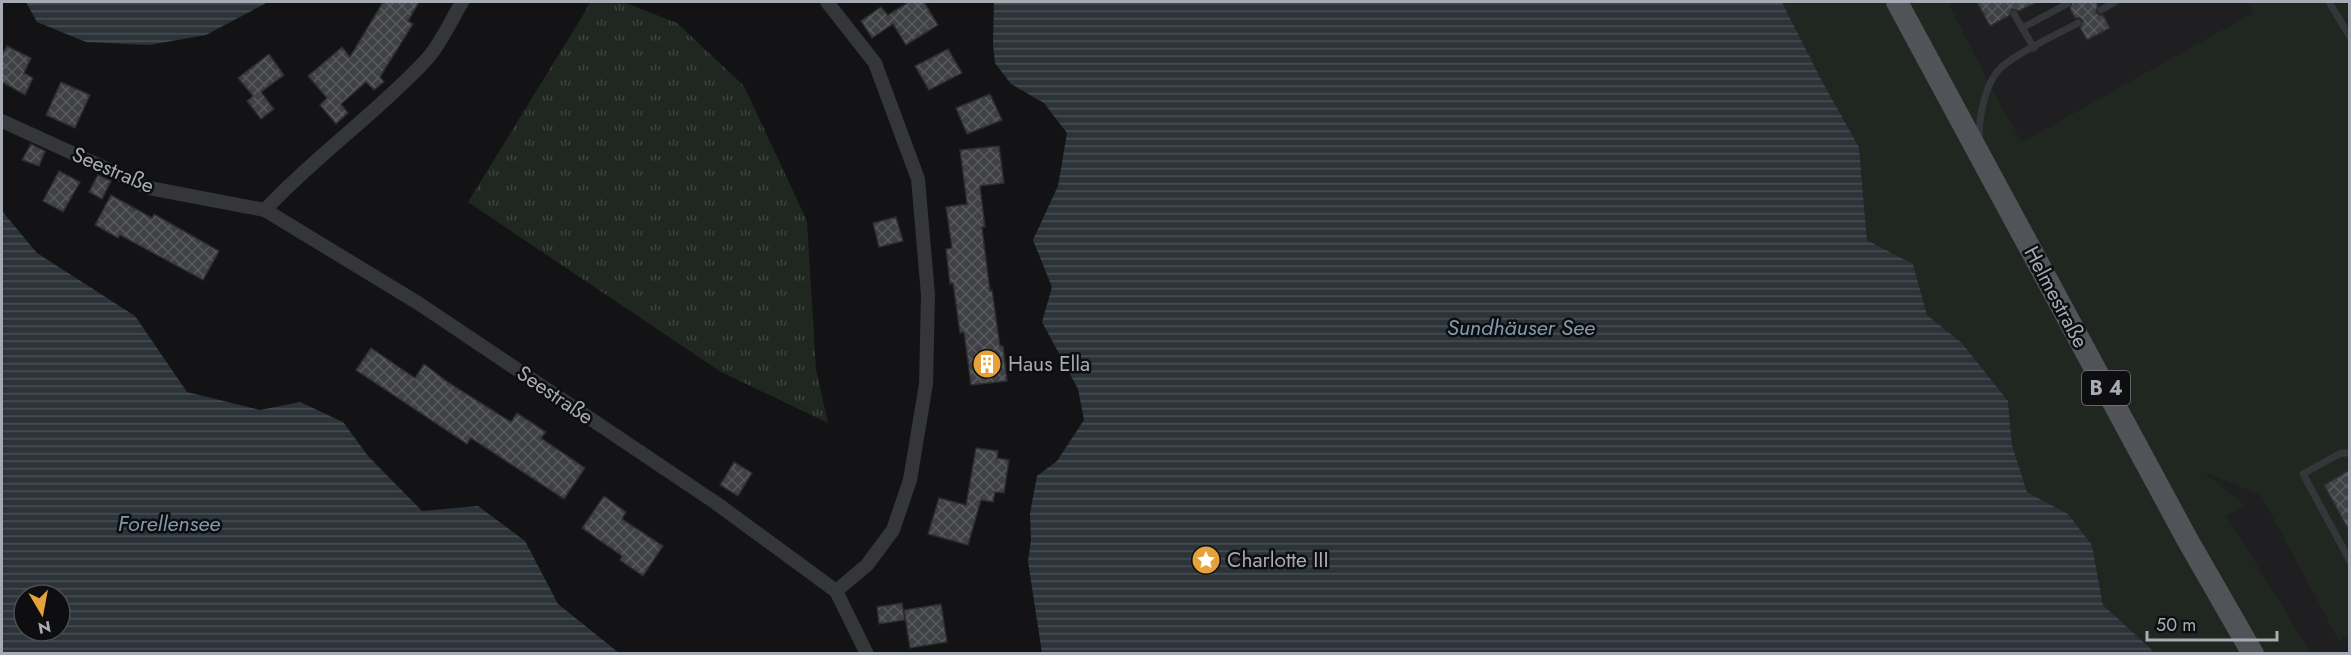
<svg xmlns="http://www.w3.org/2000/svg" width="2351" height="655" viewBox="0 0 2351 655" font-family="Jost,sans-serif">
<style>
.built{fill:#1f1f22}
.green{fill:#202720}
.park{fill:url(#park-tufts)}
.water{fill:url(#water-rules);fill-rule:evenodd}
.building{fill:url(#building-cross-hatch);stroke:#2d2d31;stroke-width:1.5}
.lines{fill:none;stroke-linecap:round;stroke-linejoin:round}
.service{stroke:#343639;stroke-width:7}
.minor{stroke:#343639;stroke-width:14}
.primary{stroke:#515358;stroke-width:22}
.labels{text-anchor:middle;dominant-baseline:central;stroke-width:5;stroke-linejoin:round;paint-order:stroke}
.shield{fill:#0e0e10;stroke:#787c83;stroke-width:1.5}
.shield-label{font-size:20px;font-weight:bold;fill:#a6abb4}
.street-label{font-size:21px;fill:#a6abb4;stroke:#0e0e10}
.poi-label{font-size:21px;fill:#a6abb4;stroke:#0e0e10;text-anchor:start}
.water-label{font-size:22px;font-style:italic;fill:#7f9aad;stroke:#0e0e10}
</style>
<defs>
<pattern id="park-tufts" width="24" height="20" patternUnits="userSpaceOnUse" patternTransform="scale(1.5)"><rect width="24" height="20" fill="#202720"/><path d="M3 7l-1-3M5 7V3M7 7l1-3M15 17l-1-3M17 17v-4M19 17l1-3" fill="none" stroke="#3d443e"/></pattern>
<pattern id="water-rules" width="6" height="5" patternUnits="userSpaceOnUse" patternTransform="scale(1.5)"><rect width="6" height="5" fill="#2c343a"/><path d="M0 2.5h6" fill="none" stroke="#484f54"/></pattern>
<pattern id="building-cross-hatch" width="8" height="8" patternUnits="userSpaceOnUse" patternTransform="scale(1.5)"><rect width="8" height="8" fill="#404145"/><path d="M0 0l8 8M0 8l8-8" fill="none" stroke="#595a5d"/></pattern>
</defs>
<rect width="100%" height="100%" fill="#131315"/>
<polygon class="built" points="1948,2 2349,2 2349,653 2311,653 2226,516 2244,505 2201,470 2002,107"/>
<polygon class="green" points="1782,2 1948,2 2002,107 2022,142 2253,13 2247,2 2349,2 2349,636 2339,641 2261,495 2204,472 2245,505 2227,516 2311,653 2153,653 2150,649 2103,605 2092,545 2068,514 2027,492 2012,445 2008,401 1962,343 1927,315 1913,264 1867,240 1859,147 1822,81"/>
<polygon class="park" points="591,2 623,2 677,23 744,86 807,221 816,369 828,423 721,372 468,202"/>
<g class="water">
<polygon points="26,2 268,2 206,35 149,45 86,42 37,22"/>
<polygon points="994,2 1782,2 1822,81 1859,147 1867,240 1913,264 1927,315 1962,343 2008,401 2012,445 2027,492 2068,514 2092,545 2103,605 2151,649 2153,653 1042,653 1028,561 1031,540 1030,513 1037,476 1057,461 1084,420 1078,389 1042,322 1052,287 1033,240 1058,186 1067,133 1044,103 1011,84 995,63 993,44"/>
<path d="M2,211l35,42 98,63 52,76 73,18 40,-8 43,20 25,34 54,55 56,-5 47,35 33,63 61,49h-617zM24,595h36v36h-36z"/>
</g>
<g class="building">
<polygon points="383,2 419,2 408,21 413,24 380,77 384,82 374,90 366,82 341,104 348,113 336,124 320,105 327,98 308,76 342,47 350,57"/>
<polygon points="909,2 924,2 938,25 906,45 893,24 872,38 861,21 881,7 888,15"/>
<polygon points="1977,2 2037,2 2019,11 2012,9 2009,16 1990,26"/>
<polygon points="2072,2 2096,2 2098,5 2096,12 2099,15 2103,15 2110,28 2087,40 2080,28 2083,21 2080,18 2075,18 2070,9"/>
<polygon points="7,46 31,58 24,73 33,78 25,95 2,82 2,55"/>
<polygon points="948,49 962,73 929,90 915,66"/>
<polygon points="269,54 284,75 261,92 274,109 261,119 247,101 253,96 238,78"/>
<polygon points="61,82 90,95 75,128 46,115"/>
<polygon points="990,94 1002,120 967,134 956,108"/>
<polygon points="31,144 45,151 39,166 22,160"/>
<polygon points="999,146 1004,183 980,186 985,227 982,227 990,291 992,290 1000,346 1003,346 1007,381 971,385 964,332 960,333 953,283 950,284 946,249 952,248 946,207 967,204 960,150"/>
<polygon points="59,171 80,182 63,212 43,201"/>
<polygon points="98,175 111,181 102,199 89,192"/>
<polygon points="111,195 152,218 154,214 219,251 203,280 120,235 118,238 95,225"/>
<polygon points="896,217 903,241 879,247 873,223"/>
<polygon points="371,348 415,378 424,364 449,383 511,422 517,413 546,432 541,438 585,468 564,499 471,438 467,444 356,370"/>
<polygon points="976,448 998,451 997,458 1009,460 1004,493 995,492 993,502 981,500 968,545 928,534 939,498 966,505"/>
<polygon points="734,462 752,473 738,496 720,485"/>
<polygon points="2349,470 2349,531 2324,485"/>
<polygon points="604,496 626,512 622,519 663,546 643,576 620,560 622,556 582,528"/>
<polygon points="902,603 905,620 879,624 877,607"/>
<polygon points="941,604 947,642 910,648 904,610"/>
</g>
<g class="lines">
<g class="service">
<polyline points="2329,2 2350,37"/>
<polyline points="2101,10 2115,2"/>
<polyline points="2014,14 2034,48"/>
<polyline points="2022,28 2067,4"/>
<path d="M1979,139c0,-23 6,-59 25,-74 22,-17 50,-29 74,-42"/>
<polyline points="2350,453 2341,453 2303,474 2350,561"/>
</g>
<g class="minor">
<polyline points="827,2 875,63 918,179 928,295 926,384 910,480 893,530 867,565 836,591"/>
<polyline points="2,121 149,188 265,210 418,303 716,503 836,591 867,654"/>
<path d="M265,210c50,-54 111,-96 161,-150 15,-16 25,-40 36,-58"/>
</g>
<polyline class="primary" points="1897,2 2187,539 2253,654"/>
</g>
<defs>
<g id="building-disc" transform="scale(1.5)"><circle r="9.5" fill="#e5a13a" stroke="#0e0e10"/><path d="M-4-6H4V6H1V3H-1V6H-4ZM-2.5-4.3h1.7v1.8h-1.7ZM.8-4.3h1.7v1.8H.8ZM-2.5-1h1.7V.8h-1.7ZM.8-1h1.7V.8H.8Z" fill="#fff"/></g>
<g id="sight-disc" transform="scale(1.5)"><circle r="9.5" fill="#e5a13a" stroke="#0e0e10"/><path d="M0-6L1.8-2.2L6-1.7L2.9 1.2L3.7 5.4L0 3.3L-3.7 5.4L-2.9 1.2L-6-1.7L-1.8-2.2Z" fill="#fff"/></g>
</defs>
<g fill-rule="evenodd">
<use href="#building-disc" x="987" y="364"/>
<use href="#sight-disc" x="1206" y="560"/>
</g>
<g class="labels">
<rect class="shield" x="2082" y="371" width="48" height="34" rx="4.5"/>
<g class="shield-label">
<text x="2106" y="388">B 4</text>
</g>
<g class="street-label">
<text transform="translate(113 170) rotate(23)">Seestraße</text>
<text transform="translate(2056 297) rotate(62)">Helmestraße</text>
<text transform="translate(555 395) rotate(34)">Seestraße</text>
</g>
<g class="poi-label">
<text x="1008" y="364">Haus Ella</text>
<text x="1227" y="560">Charlotte III</text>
</g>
<g class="water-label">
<text x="1521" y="327">Sundhäuser See</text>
<text x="169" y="523">Forellensee</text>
</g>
</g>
<rect width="2351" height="655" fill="none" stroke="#a6abb4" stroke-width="6"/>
<g transform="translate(42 613) rotate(170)"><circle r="28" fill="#0e0e10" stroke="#4b4d52" stroke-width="1.5"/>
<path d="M0-4.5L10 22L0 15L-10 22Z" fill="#e5a13a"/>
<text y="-9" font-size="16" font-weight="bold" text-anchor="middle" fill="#a6abb4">N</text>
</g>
<path d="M2147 631v9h130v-9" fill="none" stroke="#a6abb4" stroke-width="3"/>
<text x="2156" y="631" font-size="18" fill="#a6abb4" stroke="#0e0e10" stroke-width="4.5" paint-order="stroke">50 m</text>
</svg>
